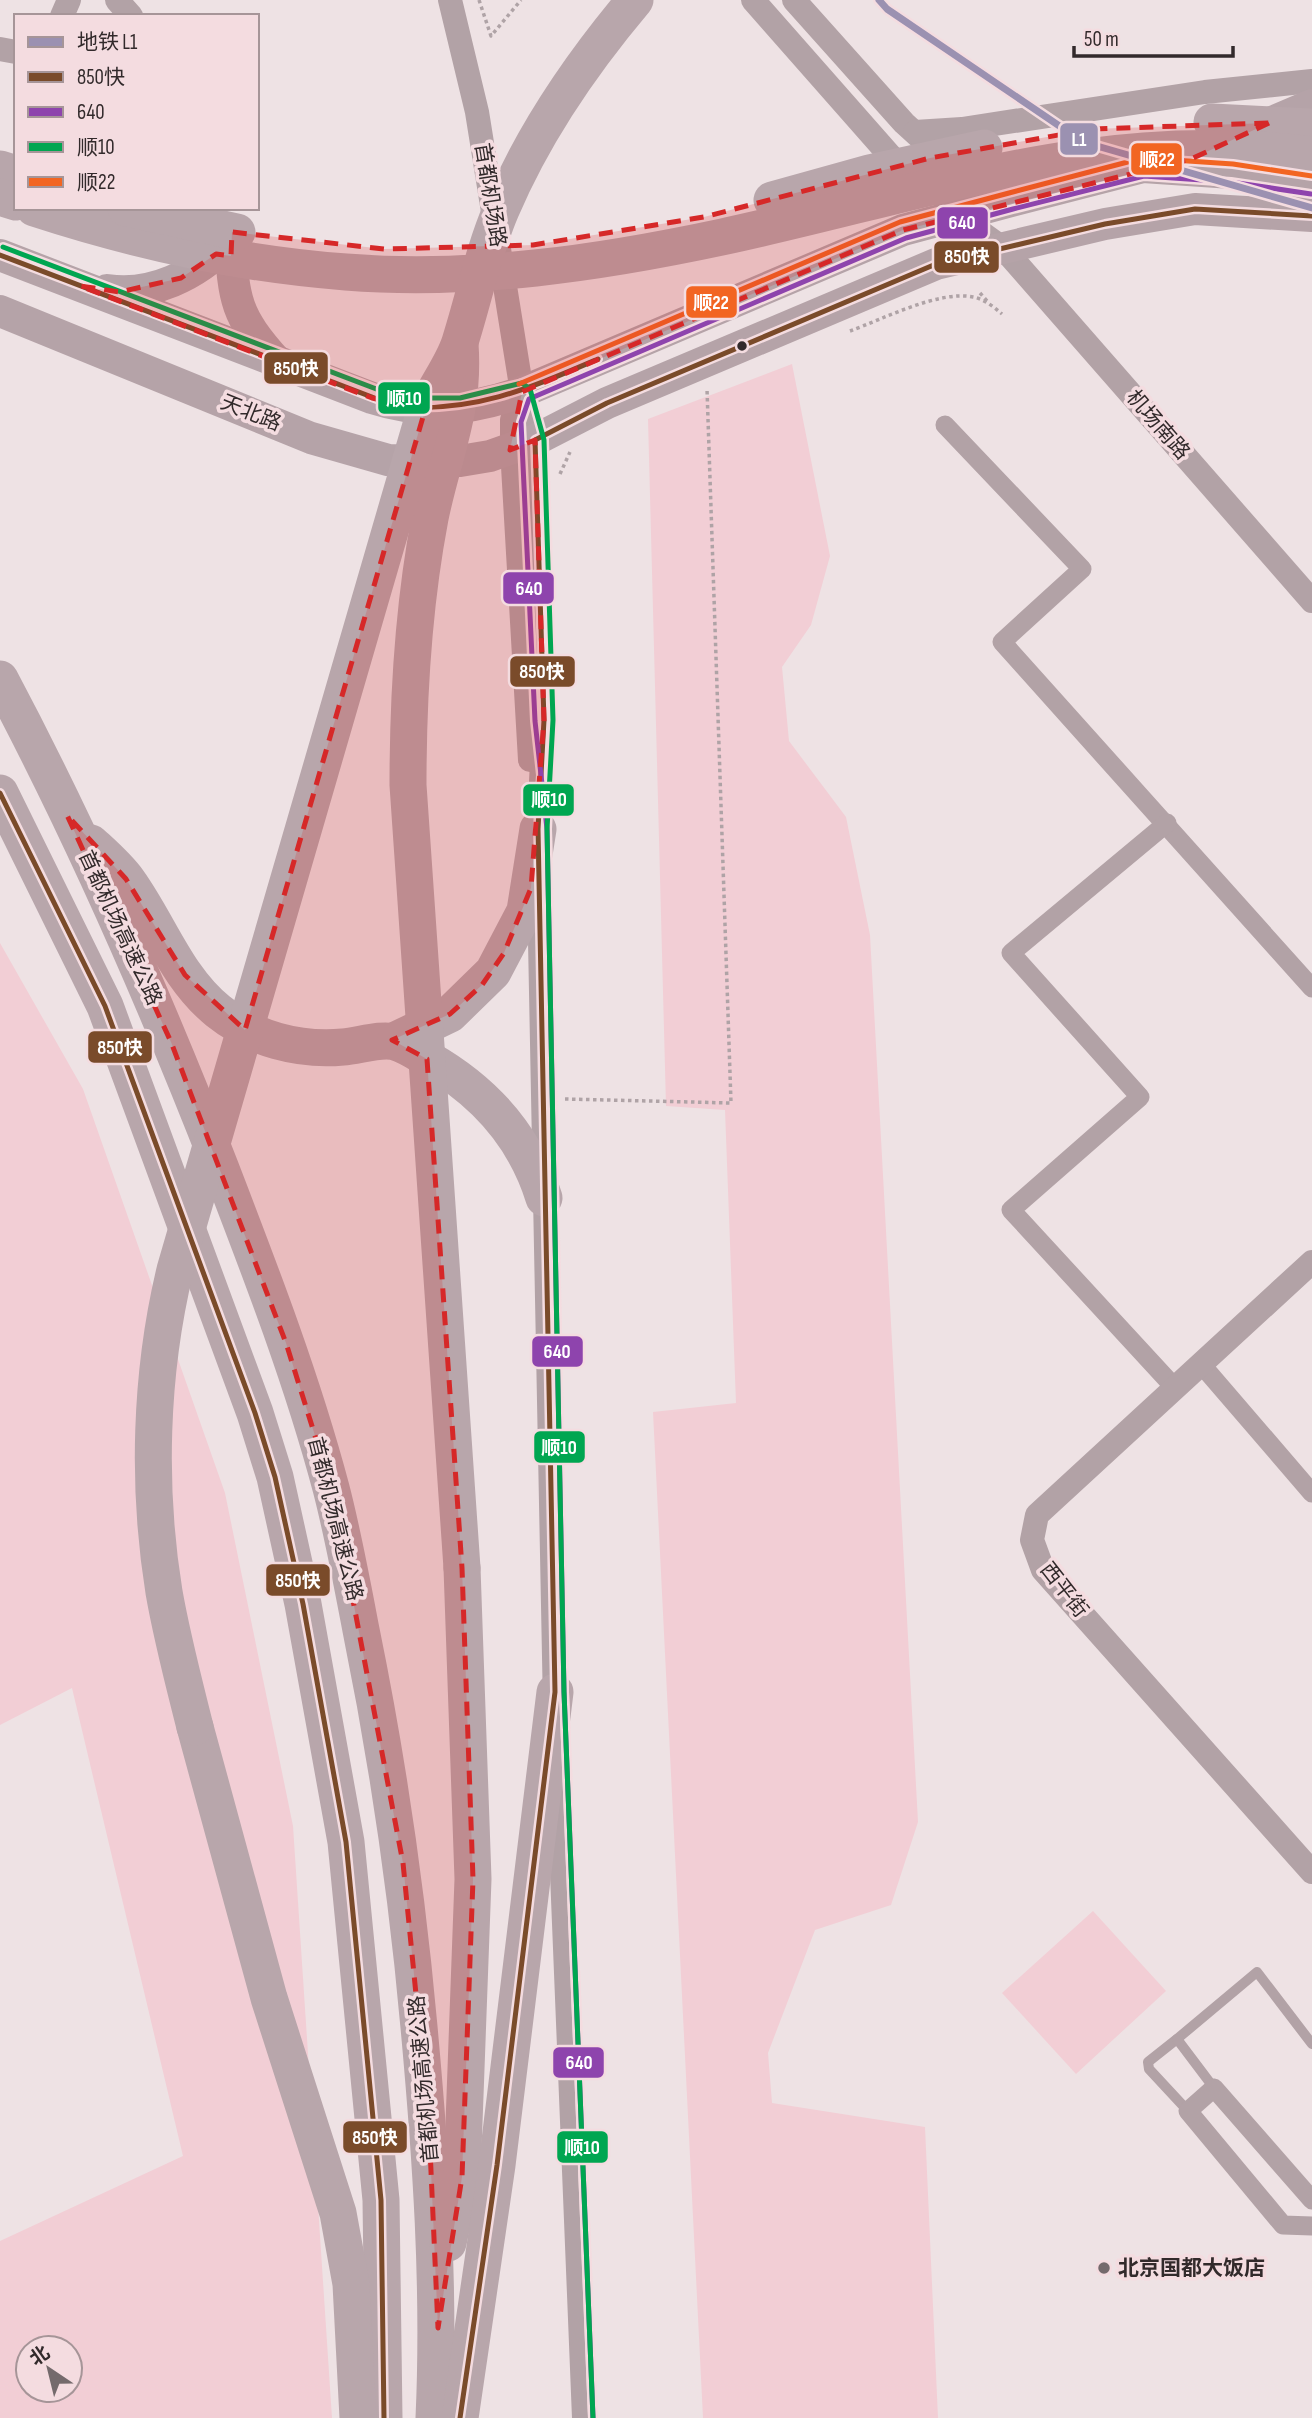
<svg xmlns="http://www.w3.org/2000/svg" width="1312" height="2418" viewBox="0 0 1312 2418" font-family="'Sofia Sans Condensed','Noto Sans SC',sans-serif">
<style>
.green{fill:#f2ced5;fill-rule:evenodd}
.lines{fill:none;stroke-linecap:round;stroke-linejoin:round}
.path{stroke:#afa3a6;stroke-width:3.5;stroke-dasharray:3.5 3.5;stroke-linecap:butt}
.service{stroke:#b2a2a6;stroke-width:10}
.minor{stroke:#b2a2a6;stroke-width:19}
.tertiary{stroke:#b2a2a6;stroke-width:24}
.primary{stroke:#b5a3a8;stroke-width:32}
.motorway{stroke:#b8a6ab;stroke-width:37}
.motorway-bridge{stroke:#b8a6ab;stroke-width:37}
.bus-1-casing{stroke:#f4dce0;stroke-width:10}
.bus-2-casing{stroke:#f4dce0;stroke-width:10}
.bus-3-casing{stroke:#f4dce0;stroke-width:10}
.bus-4-casing{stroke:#f4dce0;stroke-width:10}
.bus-1{stroke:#7a4b2a;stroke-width:5}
.bus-2{stroke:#8e44ad;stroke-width:5}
.bus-3{stroke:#00a651;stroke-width:5}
.bus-4{stroke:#f26522;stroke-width:5}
.metro-1-casing{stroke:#f4dce0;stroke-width:12}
.metro-1{stroke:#9b91b1;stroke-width:7}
.marked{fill:#d62828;fill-opacity:0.2;stroke:#d62828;stroke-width:5;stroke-dasharray:14 9;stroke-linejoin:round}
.bus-dot{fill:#322a2b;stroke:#f4dce0;stroke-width:2.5}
.poi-dot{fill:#746a6c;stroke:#f4dce0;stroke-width:2.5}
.labels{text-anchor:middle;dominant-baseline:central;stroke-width:7;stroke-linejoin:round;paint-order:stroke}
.street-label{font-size:21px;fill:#322a2b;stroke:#f4dce0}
.poi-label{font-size:21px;font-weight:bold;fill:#322a2b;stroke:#f4dce0;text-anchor:start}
.line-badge{stroke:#f4dce0;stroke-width:2.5}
.badge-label{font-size:19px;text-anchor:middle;font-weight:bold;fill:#fff}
</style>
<rect width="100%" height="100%" fill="#eee2e4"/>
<g class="green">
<polygon points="792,364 830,556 811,625 782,667 789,741 846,817 870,935 918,1822 891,1905 815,1930 768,2053 772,2103 925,2127 938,2418 703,2418 653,1412 736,1403 725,1110 666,1106 648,419"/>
<path d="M0,943l83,146 142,404 68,333 39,592h-332v-177l183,-85 -111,-468 -72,37zM28,2348h42v42h-42z"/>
<polygon points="1093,1911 1166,1991 1076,2074 1002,1993"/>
</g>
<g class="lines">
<g class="path">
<polyline points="479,0 491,36 521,0"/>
<polyline points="980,293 988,302"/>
<path d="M850,331c33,-12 89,-41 123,-34 11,2 21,10 29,17"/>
<polyline points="560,474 570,452"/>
<polyline points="565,1099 731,1103 707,389"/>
</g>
<g class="service">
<polyline points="1177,2039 1148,2062 1149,2069 1188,2111"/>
<polyline points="1214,2088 1177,2039 1257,1972 1312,2044"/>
</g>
<g class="minor">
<polyline points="945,425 1082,569 1002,642 1312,988"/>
<polyline points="1167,823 1011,953 1140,1097 1011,1210 1175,1388"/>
<polyline points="1201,1364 1312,1493"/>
<polyline points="1312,2200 1214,2088 1188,2111 1283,2225 1312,2226"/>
</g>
<g class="tertiary">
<polyline points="117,0 131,16"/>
<polyline points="450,0 477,112 522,392 535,440 544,720 538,843"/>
<polyline points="753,0 908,176"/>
<polyline points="794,0 904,123 927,144"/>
<polyline points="62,16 69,0"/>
<polyline points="0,49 16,52"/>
<polyline points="915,132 962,129 1205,92 1312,81"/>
<polyline points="947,208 1004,249 1312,601"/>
<polyline points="522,392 512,420 512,449 530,760"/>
<polyline points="539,890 555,1707"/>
<polyline points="1312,1262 1037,1515 1032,1540 1043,1570 1312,1872"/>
<polyline points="558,1775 584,2418"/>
</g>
<g class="primary">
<polyline points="1265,125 1312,105"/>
<path d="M230,239c4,62 5,76 47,123"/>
<path d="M0,255l372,143c53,17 98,12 150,-6l381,-162 108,-29 132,-34 89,6 80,12"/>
<path d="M107,290c44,7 90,-15 120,-47"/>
<polyline points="0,311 311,438 388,460 460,461 490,456 535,440 607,403 936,264 1105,224 1195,209 1312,216"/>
</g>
<g class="motorway">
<polyline points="0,169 16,174"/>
<polyline points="0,197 16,202"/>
<path d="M0,679c84,158 156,323 221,490 40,104 81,210 110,319 12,46 21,95 30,142 27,132 46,263 58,397 12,131 21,260 15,391"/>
<polyline points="0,793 105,1006 255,1413 275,1477 303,1604 346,1842 381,2200 384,2418"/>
<path d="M91,843c13,12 27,24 37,38 31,43 48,96 90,130 35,28 81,40 125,36 15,-1 38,-9 52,-5 11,3 23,11 33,17 56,32 97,77 116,139"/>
<polyline points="396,1040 450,1014 493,972 525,911 538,829"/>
<polyline points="195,1727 269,1998 338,2213 351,2284 358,2418"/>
<polyline points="448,2243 462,2177 473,1879 462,1568"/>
<polyline points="460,2418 497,2165 555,1692"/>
</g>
<g class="motorway-bridge">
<polyline points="1212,122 1312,127"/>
<polyline points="772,200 869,173 984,148"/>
<path d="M34,208c101,33 206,56 312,64 126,10 254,-9 376,-35 205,-44 375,-110 590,-82"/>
<polyline points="126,208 237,232"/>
<path d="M460,344c5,69 -17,110 -30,174 -17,89 -22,176 -22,267l54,783"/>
<path d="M195,1727c-11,-44 -23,-89 -31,-135 -17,-105 -14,-218 11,-322l251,-862c10,-22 27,-44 34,-66 14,-44 23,-90 41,-132 33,-78 80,-146 134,-210"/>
</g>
<g class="bus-1-casing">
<g id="bus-1">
<path d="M0,255l398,152c78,5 130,-18 200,-48"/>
<polyline points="0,793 105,1006 255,1413 275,1477 303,1604 346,1842 381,2200 384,2418"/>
<polyline points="460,2418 497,2165 555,1692 538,829 544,720 535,440 607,403 936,264 1105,224 1195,209 1312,216"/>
</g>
</g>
<g class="bus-2-casing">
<polyline id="bus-2" points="593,2418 564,1692 547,829 535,721 521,422 529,399 906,238 1013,209 1144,176 1231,182 1311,194"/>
</g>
<g class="bus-3-casing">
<polyline id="bus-3" points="3,247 400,398 460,398 522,383 530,389 544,440 553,720 547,829 564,1692 593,2418"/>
</g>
<g class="bus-4-casing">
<polyline id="bus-4" points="519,384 900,222 1009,193 1143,158 1233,164 1312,176"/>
</g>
<use href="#bus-1" class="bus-1"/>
<use href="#bus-2" class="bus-2"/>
<use href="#bus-3" class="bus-3"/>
<use href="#bus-4" class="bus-4"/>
<g class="metro-1-casing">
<polyline id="metro-1" points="879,0 887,9 1083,142 1312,208"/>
</g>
<use href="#metro-1" class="metro-1"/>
</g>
<path class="marked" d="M1269,123l-78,36 -288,71 -381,162 -12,58 25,-10 9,280 -13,168 -27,65 -22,32 -32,29 -58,26 35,19 35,509 11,311 -11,298 -24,151 -9,-202 -26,-263 -71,-373 -46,-147 -115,-301 -104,-227 59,64 59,96 60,55 180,-620 -53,-12 -292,-112 40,6 61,-14 35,-24 15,2 1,-24 152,17 149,-4 171,-28 226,-59 162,-29z"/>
<circle class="bus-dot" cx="742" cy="346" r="6"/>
<circle class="poi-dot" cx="1104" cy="2268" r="7"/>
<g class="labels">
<g class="street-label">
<text transform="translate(490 195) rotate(81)">首都机场路</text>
<text transform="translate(251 413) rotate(22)">天北路</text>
<text transform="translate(1158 425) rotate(49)">机场南路</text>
<text transform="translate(120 928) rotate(65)">首都机场高速公路</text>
<text transform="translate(335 1519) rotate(76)">首都机场高速公路</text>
<text transform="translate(1064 1590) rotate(52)">西平街</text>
<text transform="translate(424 2079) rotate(-95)">首都机场高速公路</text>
</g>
<g class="poi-label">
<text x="1118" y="2268">北京国都大饭店</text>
</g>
</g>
<g class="line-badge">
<rect x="1059" y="122" width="40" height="34" rx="7" fill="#9b91b1"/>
<rect x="1130" y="142" width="53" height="34" rx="7" fill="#f26522"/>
<rect x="936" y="206" width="53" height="34" rx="7" fill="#8e44ad"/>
<rect x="933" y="240" width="67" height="34" rx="7" fill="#7a4b2a"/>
<rect x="685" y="285" width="53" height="34" rx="7" fill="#f26522"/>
<rect x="263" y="351" width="66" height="34" rx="7" fill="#7a4b2a"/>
<rect x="377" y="381" width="54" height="34" rx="7" fill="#00a651"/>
<rect x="502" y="571" width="53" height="34" rx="7" fill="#8e44ad"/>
<rect x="509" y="655" width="67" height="33" rx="7" fill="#7a4b2a"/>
<rect x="522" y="783" width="53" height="34" rx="7" fill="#00a651"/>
<rect x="87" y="1030" width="66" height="34" rx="7" fill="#7a4b2a"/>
<rect x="531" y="1335" width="53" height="33" rx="7" fill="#8e44ad"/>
<rect x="533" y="1430" width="53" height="34" rx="7" fill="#00a651"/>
<rect x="265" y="1563" width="66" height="34" rx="7" fill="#7a4b2a"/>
<rect x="552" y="2046" width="53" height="33" rx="7" fill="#8e44ad"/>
<rect x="342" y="2120" width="66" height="34" rx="7" fill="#7a4b2a"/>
<rect x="556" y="2130" width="53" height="34" rx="7" fill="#00a651"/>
</g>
<g class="badge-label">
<text x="1079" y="146">L1</text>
<text x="1157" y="166">顺22</text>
<text x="962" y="229">640</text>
<text x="967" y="263">850快</text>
<text x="711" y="309">顺22</text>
<text x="296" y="375">850快</text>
<text x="404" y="405">顺10</text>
<text x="529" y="595">640</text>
<text x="542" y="678">850快</text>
<text x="549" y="806">顺10</text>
<text x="120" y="1054">850快</text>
<text x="557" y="1358">640</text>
<text x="559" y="1454">顺10</text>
<text x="298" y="1587">850快</text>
<text x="579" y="2069">640</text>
<text x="375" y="2144">850快</text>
<text x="582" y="2154">顺10</text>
</g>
<rect x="14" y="14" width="245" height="196" fill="#f4dce0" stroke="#a69598" stroke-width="2"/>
<rect x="28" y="37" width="35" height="10" fill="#9b91b1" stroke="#a69598" stroke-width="2"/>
<text x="77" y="49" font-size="21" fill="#322a2b">地铁 L1</text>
<rect x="28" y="72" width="35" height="10" fill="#7a4b2a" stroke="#a69598" stroke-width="2"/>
<text x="77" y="84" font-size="21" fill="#322a2b">850快</text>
<rect x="28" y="107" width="35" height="10" fill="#8e44ad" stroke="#a69598" stroke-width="2"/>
<text x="77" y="119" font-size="21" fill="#322a2b">640</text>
<rect x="28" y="142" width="35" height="10" fill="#00a651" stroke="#a69598" stroke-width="2"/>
<text x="77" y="154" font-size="21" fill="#322a2b">顺10</text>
<rect x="28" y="177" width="35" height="10" fill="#f26522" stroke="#a69598" stroke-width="2"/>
<text x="77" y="189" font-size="21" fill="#322a2b">顺22</text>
<g transform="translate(49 2369) rotate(325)"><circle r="33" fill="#f4dce0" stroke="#a69598" stroke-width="2"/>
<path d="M0-5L12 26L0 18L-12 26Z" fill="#746a6c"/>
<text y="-10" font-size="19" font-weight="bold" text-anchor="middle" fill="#322a2b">北</text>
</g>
<path d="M1074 46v10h159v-10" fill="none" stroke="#322a2b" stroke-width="3.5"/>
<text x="1084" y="46" font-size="21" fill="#322a2b" stroke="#f4dce0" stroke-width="5" paint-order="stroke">50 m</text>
</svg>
